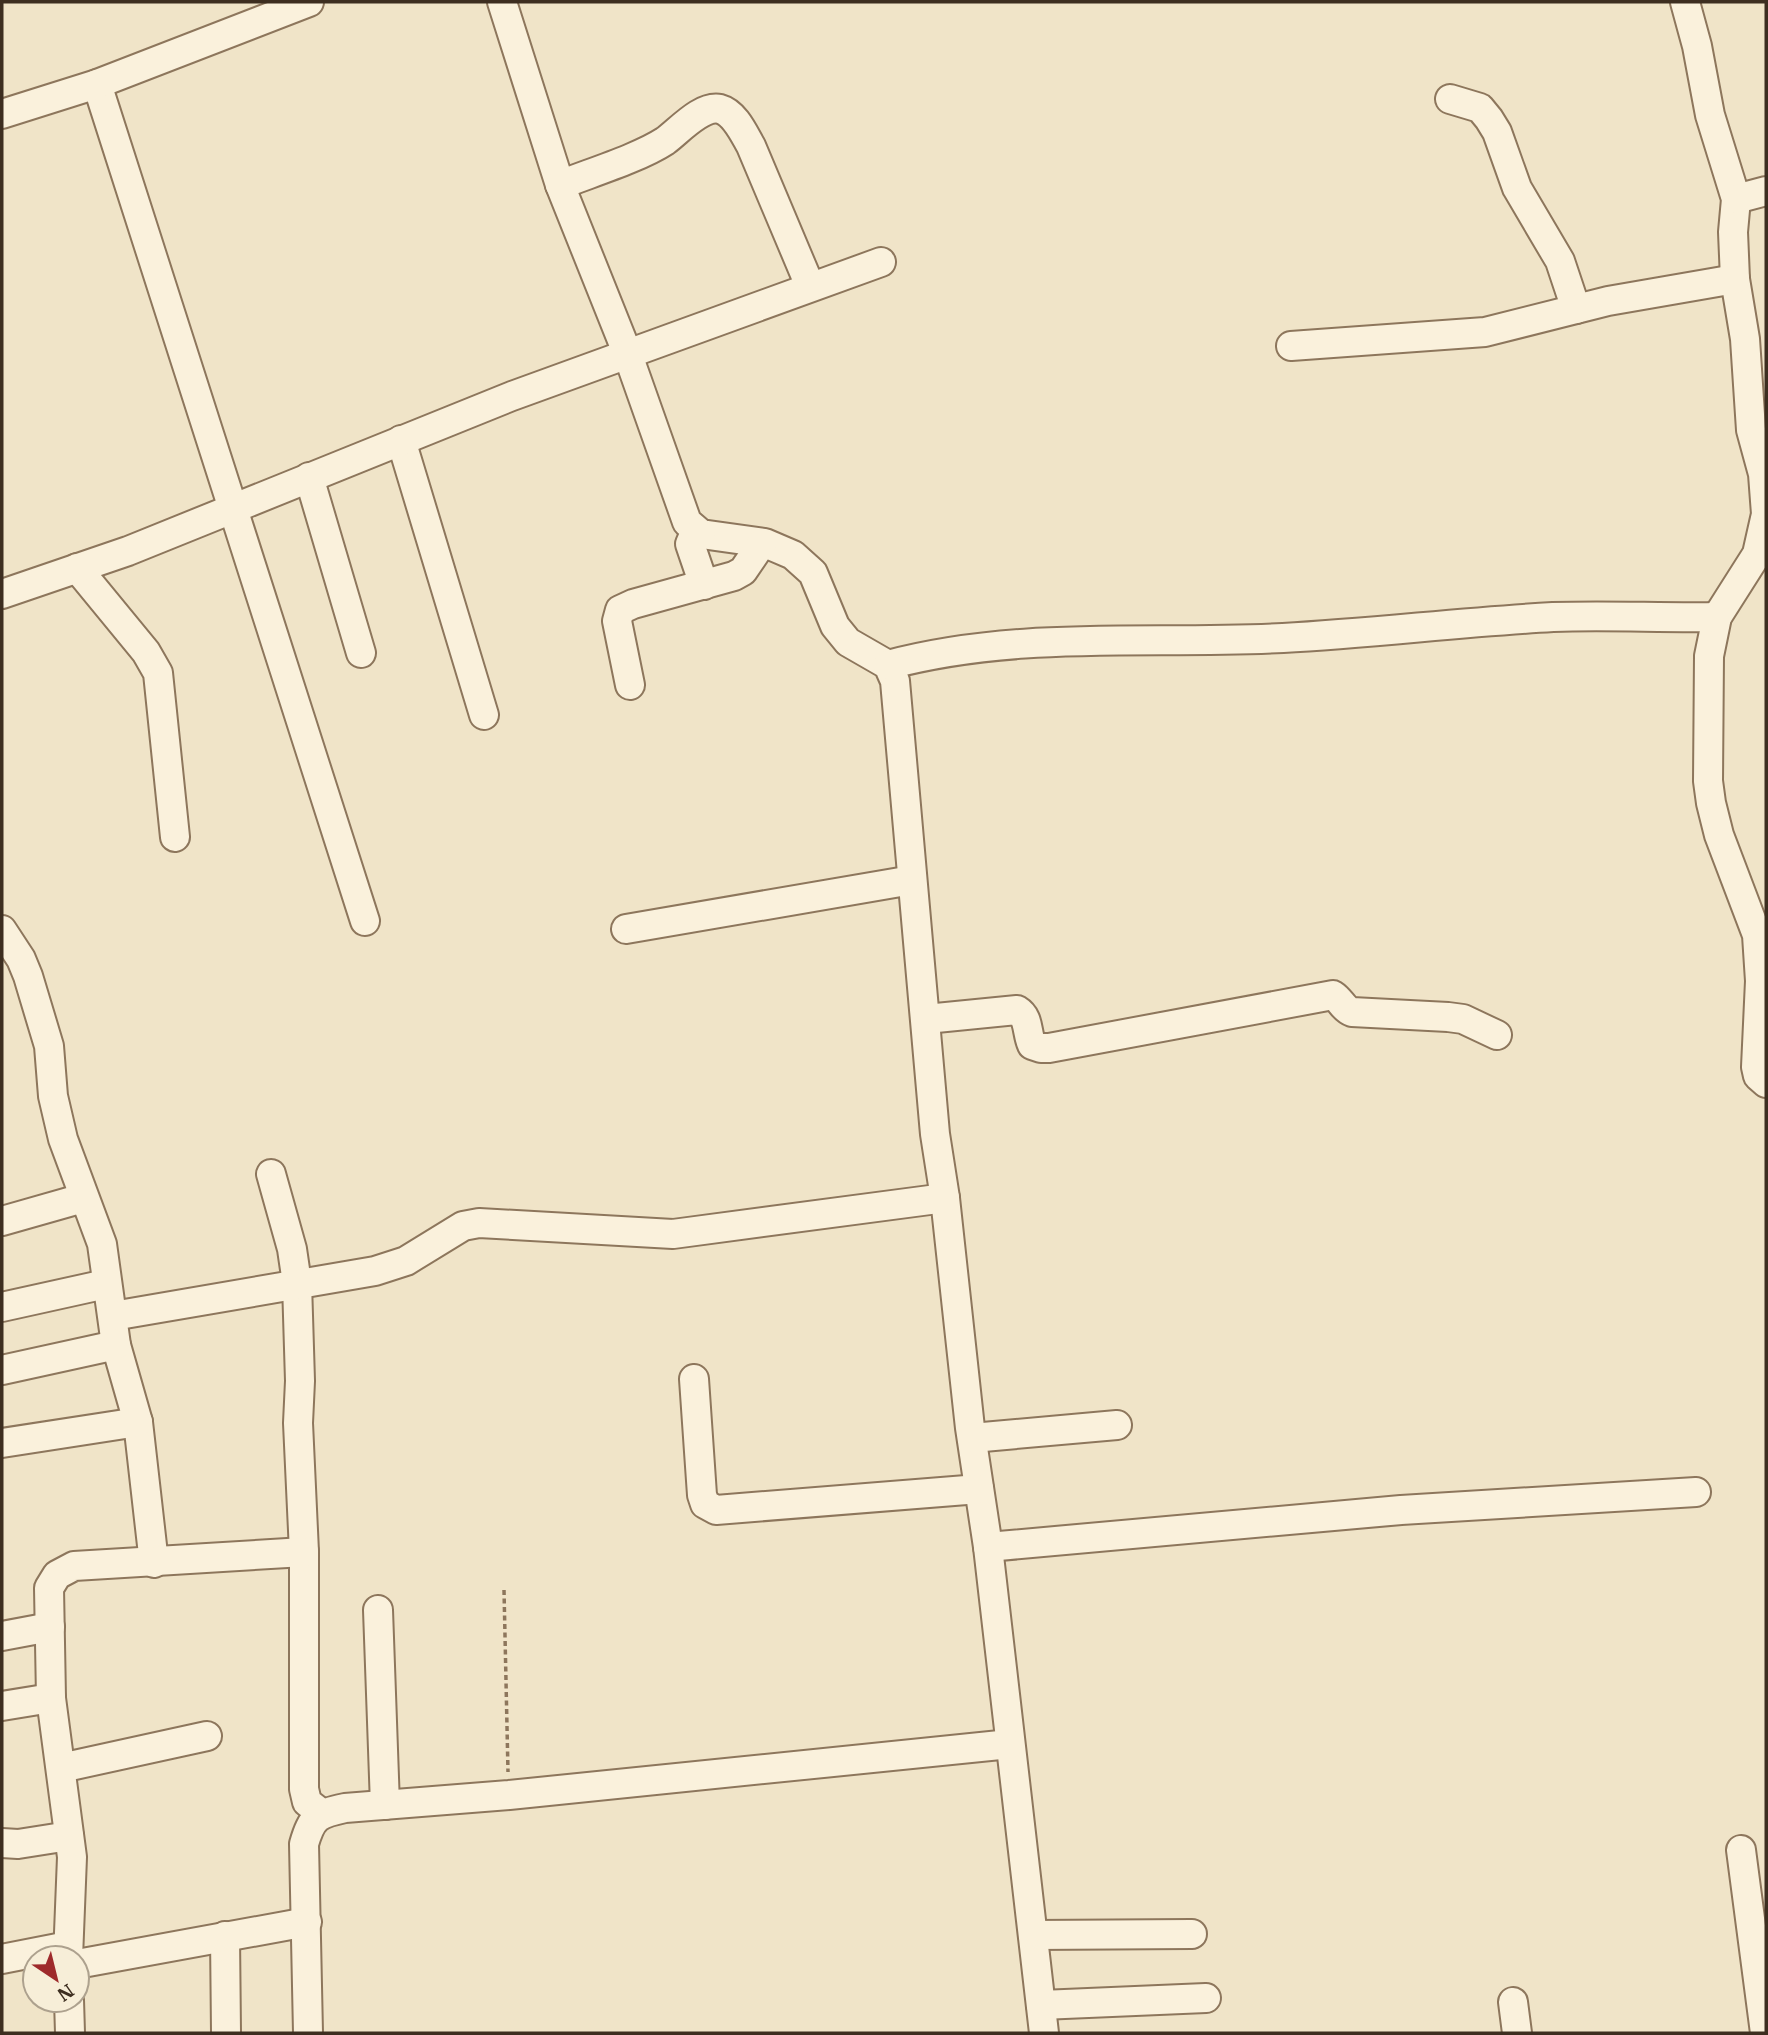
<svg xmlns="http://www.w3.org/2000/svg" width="1768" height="2035" viewBox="0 0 1768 2035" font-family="'IBM Plex Serif',serif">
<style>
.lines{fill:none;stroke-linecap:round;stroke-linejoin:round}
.minor-casing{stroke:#8d765c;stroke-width:32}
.path{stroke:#8d765c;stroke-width:3.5;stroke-dasharray:5 3.5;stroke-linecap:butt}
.minor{stroke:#faf1dc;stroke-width:28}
</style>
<rect width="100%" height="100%" fill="#f0e4c8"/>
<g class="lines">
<g class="minor-casing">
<g id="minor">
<polyline points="502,2 560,185 628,355 687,522 701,534 765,543 793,555 813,573 835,626 848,642 888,665 895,681 935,1134 945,1198 970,1428 988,1547 1044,2033"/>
<polyline points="1685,2 1697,46 1710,115 1736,199 1733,232 1735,279 1745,339 1751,430 1763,474 1766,514 1757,554 1717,617 1709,656 1708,781 1711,803 1719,835 1757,935 1760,981 1756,1067 1758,1076 1766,1083"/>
<polyline points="97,84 365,921"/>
<polyline points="1450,99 1480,108 1489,119 1497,132 1517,188 1560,261 1576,309"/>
<polyline points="2,114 97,84 309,2"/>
<path d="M560,185c30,-12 79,-27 105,-44 14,-10 36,-36 55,-32 15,4 24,25 31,37l59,140"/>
<polyline points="1736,199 1766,191"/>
<polyline points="1291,346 1485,332 1608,301 1735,279"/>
<polyline points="401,440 484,715"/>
<polyline points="309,477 361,653"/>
<polyline points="701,534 693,537 690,544 704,585"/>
<polyline points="77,568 146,652 158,673 175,837"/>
<polyline points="2,594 128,551 512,396 881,262"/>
<path d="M888,665c131,-35 262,-20 395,-27 90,-5 180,-16 270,-21 54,-2 109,1 164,0"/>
<polyline points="630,685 617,621 620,610 633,604 734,576 743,571 762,543"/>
<polyline points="626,929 912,880"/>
<polyline points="2,930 21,959 28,976 49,1046 53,1096 63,1139 102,1244 116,1345 138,1422 154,1563"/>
<path d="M926,1019l91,-9c13,8 9,22 15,35l9,3h8l284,-53c8,5 10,14 19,17l96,5 15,2 34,16"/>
<polyline points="271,1174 292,1249 297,1283 300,1381 298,1423 304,1552 304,1789 307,1802 321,1813"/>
<polyline points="2,1221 83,1198"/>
<polyline points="2,1307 106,1284"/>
<polyline points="113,1316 375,1271 406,1261 463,1226 479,1223 673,1234 945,1198"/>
<polyline points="2,1370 116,1345"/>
<polyline points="694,1379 702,1495 705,1504 716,1510 979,1489"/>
<polyline points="972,1438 1117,1425"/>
<polyline points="2,1443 138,1422"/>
<polyline points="988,1547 1401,1510 1696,1492"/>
<polyline points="378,1610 385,1805"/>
<polyline points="2,1636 50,1627"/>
<polyline points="2,1706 51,1698"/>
<polyline points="61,1768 207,1736"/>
<polyline points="2,1843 18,1844 69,1836"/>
<polyline points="1741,1850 1765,2033"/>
<polyline points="1033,1935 1192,1934"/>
<polyline points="225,1936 226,2033"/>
<polyline points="68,1958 72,1857 51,1698 49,1588 57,1575 74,1566 304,1552"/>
<polyline points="2,1959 68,1946"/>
<polyline points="77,1964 307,1922"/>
<polyline points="69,2000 70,2033"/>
<polyline points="1513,2002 1517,2033"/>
<polyline points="1041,2005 1206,1998"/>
<path d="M308,2033l-4,-189c8,-28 14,-30 41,-36l164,-13 501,-51"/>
</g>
</g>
<polyline class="path" points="504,1590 508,1772"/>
<use href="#minor" class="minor"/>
</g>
<rect width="1768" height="2035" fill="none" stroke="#3d2e20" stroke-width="7"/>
<g transform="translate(56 1979) rotate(145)"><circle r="33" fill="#f7eed8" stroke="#ada18e" stroke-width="2"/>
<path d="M0-5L12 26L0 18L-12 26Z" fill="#9e2a2b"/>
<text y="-10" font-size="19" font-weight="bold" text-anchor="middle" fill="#3d2e20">N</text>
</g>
</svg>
